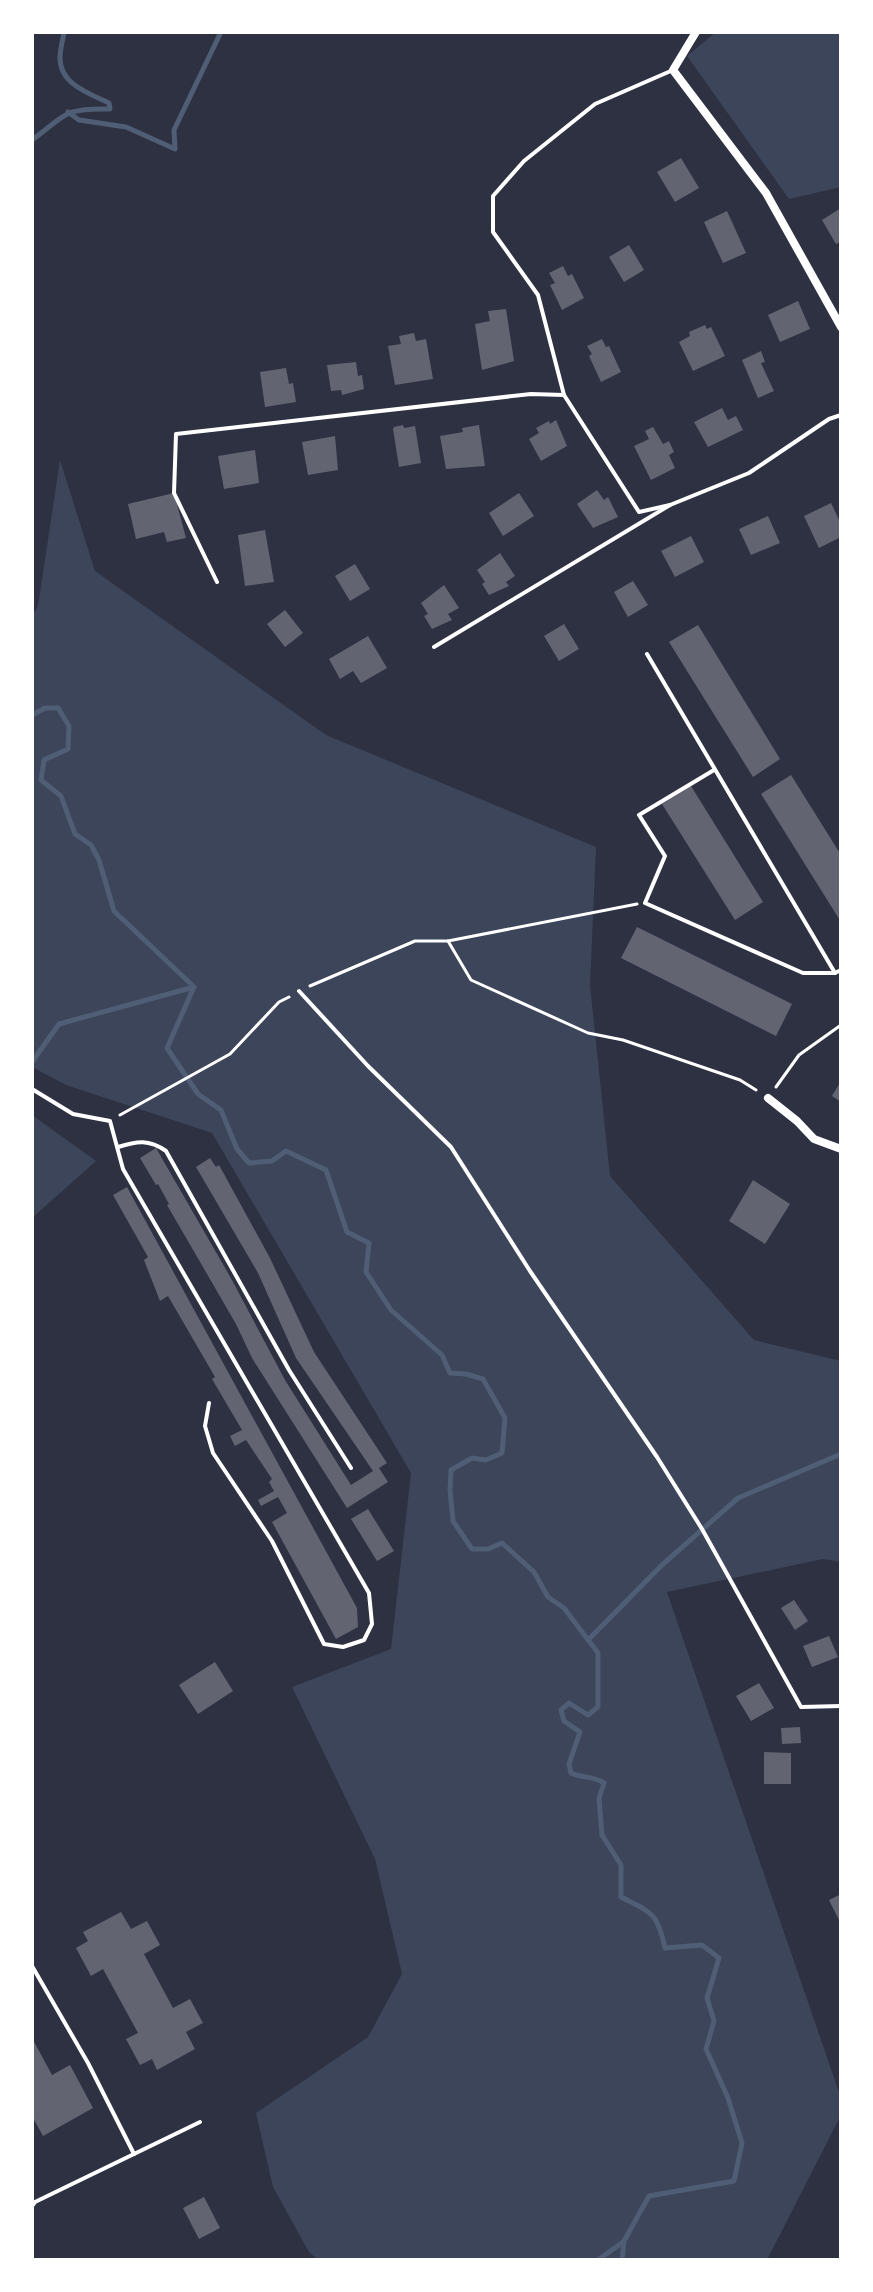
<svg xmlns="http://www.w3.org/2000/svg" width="873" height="2292" viewBox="0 0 873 2292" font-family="Barlow,sans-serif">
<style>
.green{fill:#3c4559}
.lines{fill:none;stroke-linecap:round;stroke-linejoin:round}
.stream{stroke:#4f5d75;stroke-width:5}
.building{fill:#626471}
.path{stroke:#fff;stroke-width:3}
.service{stroke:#fff;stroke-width:4}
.minor{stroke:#fff;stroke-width:8}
</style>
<rect width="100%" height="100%" fill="#2d3142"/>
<g class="green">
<polygon points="716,32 841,32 841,187 789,199 687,56"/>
<polygon points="60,460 95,571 326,735 596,847 590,985 610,1176 754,1340 841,1361 841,1562 823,1559 667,1592 841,2098 841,2115 767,2260 318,2260 309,2252 273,2187 256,2113 368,2037 402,1974 375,1859 292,1687 391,1649 411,1473 212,1133 66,1085 32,1067 32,617 38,606"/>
<polygon points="32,1115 96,1161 32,1218"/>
</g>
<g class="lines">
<g class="stream">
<polyline points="68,112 79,120 126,127 175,149 174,130 221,32"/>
<path d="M32,140c35,-26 32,-32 78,-31l-1,-6c-21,-10 -49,-19 -49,-45 0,-9 3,-18 4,-26"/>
<path d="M32,715l13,-7h13l11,18 -1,23 -24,11 -3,20 20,16 14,38 16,11 8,15 15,51 80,76 -27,61 31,46 23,16 16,39 12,14 23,-2 14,-10 40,19 21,62 22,11 -3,29 25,38 51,45 8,18 16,1 17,5 22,39 -3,35 -16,7 -14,-2 -21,12 -1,20 3,31 19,28h16l14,-6 32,29 14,25 16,11 34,45v54l-10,8 -19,-12 -8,7 3,11 16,11 -11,32 2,9c10,5 24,3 33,10l-5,15 3,37 19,30v32c31,16 36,15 44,51l37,-3 17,13 -12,40 7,23 -8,28 22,49 14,45 -8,38 -85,15 -25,45 -2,19"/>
<polyline points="32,1062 59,1024 194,987"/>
<polyline points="588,1640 662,1565 738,1498 841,1454"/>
<polyline points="598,2260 623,2242"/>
</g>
</g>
<g class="building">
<polygon points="681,158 699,188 675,202 657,172"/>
<polygon points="841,208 841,242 836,244 822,220"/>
<polygon points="727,211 746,253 723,263 704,222"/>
<polygon points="629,245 644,270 624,282 609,257"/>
<polygon points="563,266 568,276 572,274 584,298 562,310 550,285 555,283 549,273"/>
<polygon points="798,301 810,329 780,342 768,315"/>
<polygon points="506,309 514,361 482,370 475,324 490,321 488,311"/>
<polygon points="705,325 707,329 711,327 725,356 693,371 679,342 690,336 689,332"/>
<polygon points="414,333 416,341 426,339 433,379 395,385 388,346 401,344 399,336"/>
<polygon points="602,339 606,347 609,346 621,372 601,382 589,356 592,354 587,346"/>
<polygon points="761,351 765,362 761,363 774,391 758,398 742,360"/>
<polygon points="356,362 358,376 362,375 364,389 342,395 341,390 331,391 327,365"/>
<polygon points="286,368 289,384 293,383 296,402 265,407 260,372"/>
<polygon points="722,408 728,420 736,416 743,430 708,447 694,422"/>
<polygon points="556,420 567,446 541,461 529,439 539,433 536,428 549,421 550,424"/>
<polygon points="403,425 404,428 415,426 421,463 399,467 393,429 394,427"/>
<polygon points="479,425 485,466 446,469 440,436 463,432 462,428"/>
<polygon points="653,427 663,444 669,441 674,452 669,455 675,468 651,480 634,446 649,439 645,431"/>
<polygon points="335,436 338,470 308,475 302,442"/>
<polygon points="255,450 259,483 224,489 218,456"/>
<polygon points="597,490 604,500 608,497 618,517 593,528 577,504"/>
<polygon points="174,493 186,538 167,542 164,532 136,539 128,504"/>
<polygon points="519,493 534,516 503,536 489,513"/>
<polygon points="831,503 841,524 841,537 819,548 804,516"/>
<polygon points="768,516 780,543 751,555 739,529"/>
<polygon points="265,530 274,582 245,586 238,535"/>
<polygon points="691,536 704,562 675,577 661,551"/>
<polygon points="500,553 515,576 506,582 509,586 489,595 482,584 485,582 477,570"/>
<polygon points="355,564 370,589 350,601 335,576"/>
<polygon points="633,581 648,605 628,617 614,592"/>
<polygon points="444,585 459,608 448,614 452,620 432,629 424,616 428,614 421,603"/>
<polygon points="285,610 303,633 285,647 267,624"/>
<polygon points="564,624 579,649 559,661 544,636"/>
<polygon points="698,625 780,759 753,777 669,642"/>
<polygon points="368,636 387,668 361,683 353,671 340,679 329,659"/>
<polygon points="791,775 841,855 841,922 761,794"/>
<polygon points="691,786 763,902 735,920 662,804"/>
<polygon points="637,927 792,1004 776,1036 621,958"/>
<polygon points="841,1081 841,1102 832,1096"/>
<polygon points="156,1148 232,1280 285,1380 351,1485 373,1471 296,1358 258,1273 196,1167 210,1158 216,1167 219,1165 270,1258 314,1352 387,1463 379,1468 388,1482 347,1508 252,1358 236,1324 167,1205 169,1204 158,1184 156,1185 140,1158"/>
<polygon points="753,1180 790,1204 765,1244 729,1221"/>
<polygon points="127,1187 357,1608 358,1627 336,1639 272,1522 287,1513 278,1497 261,1506 258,1500 274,1491 269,1482 272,1479 246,1440 235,1446 230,1436 242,1430 212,1379 215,1377 168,1296 160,1301 144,1260 148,1257 113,1195"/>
<polygon points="368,1509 394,1551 377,1561 351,1519"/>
<polygon points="794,1600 808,1621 795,1630 781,1608"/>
<polygon points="829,1636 838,1657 812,1667 803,1646"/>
<polygon points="215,1662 233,1691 198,1714 179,1685"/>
<polygon points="759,1683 774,1708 751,1721 736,1696"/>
<polygon points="800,1727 801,1743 782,1744 781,1728"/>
<polygon points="764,1752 791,1753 791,1784 764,1784"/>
<polygon points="841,1894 841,1924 829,1900"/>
<polygon points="121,1912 131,1929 147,1921 160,1945 144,1954 173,2008 190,1999 203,2023 186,2032 195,2049 157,2070 152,2059 140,2065 126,2039 138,2033 103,1969 91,1976 76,1948 88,1941 83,1932"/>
<polygon points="32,2038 52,2075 70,2065 93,2108 43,2136 32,2116"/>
<polygon points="204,2197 220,2228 199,2239 183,2208"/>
</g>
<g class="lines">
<g class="path">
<polyline points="448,941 471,980 588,1033 623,1040 740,1080 756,1090"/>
<polyline points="310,986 415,941 448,941 637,904"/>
<polyline points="776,1087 799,1055 841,1025"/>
<polyline points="120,1115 230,1054 279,1002 289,997"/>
</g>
<g class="service">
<polyline points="564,395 538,295 493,232 493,196 524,161 595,104 673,70"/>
<polyline points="217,582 174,493 176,434 531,394 564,395 639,512 670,505"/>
<polyline points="434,647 670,505 749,473 829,419 841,415"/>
<polyline points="647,654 835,973 841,970"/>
<polyline points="714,770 639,815 665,856 645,903 803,973 835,973"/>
<polyline points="299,991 368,1066 451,1147 530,1271 657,1457 702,1529 801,1707 841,1706"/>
<polyline points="32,1089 73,1114 110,1121 123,1169 369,1593 372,1624 364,1640 343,1647 324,1644 272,1541 213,1453 205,1426 209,1403"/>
<path d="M118,1147c19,-6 31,-8 48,4l123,219 62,98"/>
<polyline points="32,1966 88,2063 134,2154"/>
<polyline points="32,2206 35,2202 200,2122"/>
</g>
<g class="minor">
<polyline points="696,32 673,70 766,193 841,327"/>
<polyline points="768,1098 797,1121 814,1139 841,1149"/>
</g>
</g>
<rect width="873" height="2292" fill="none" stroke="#ffffff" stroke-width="68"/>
</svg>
